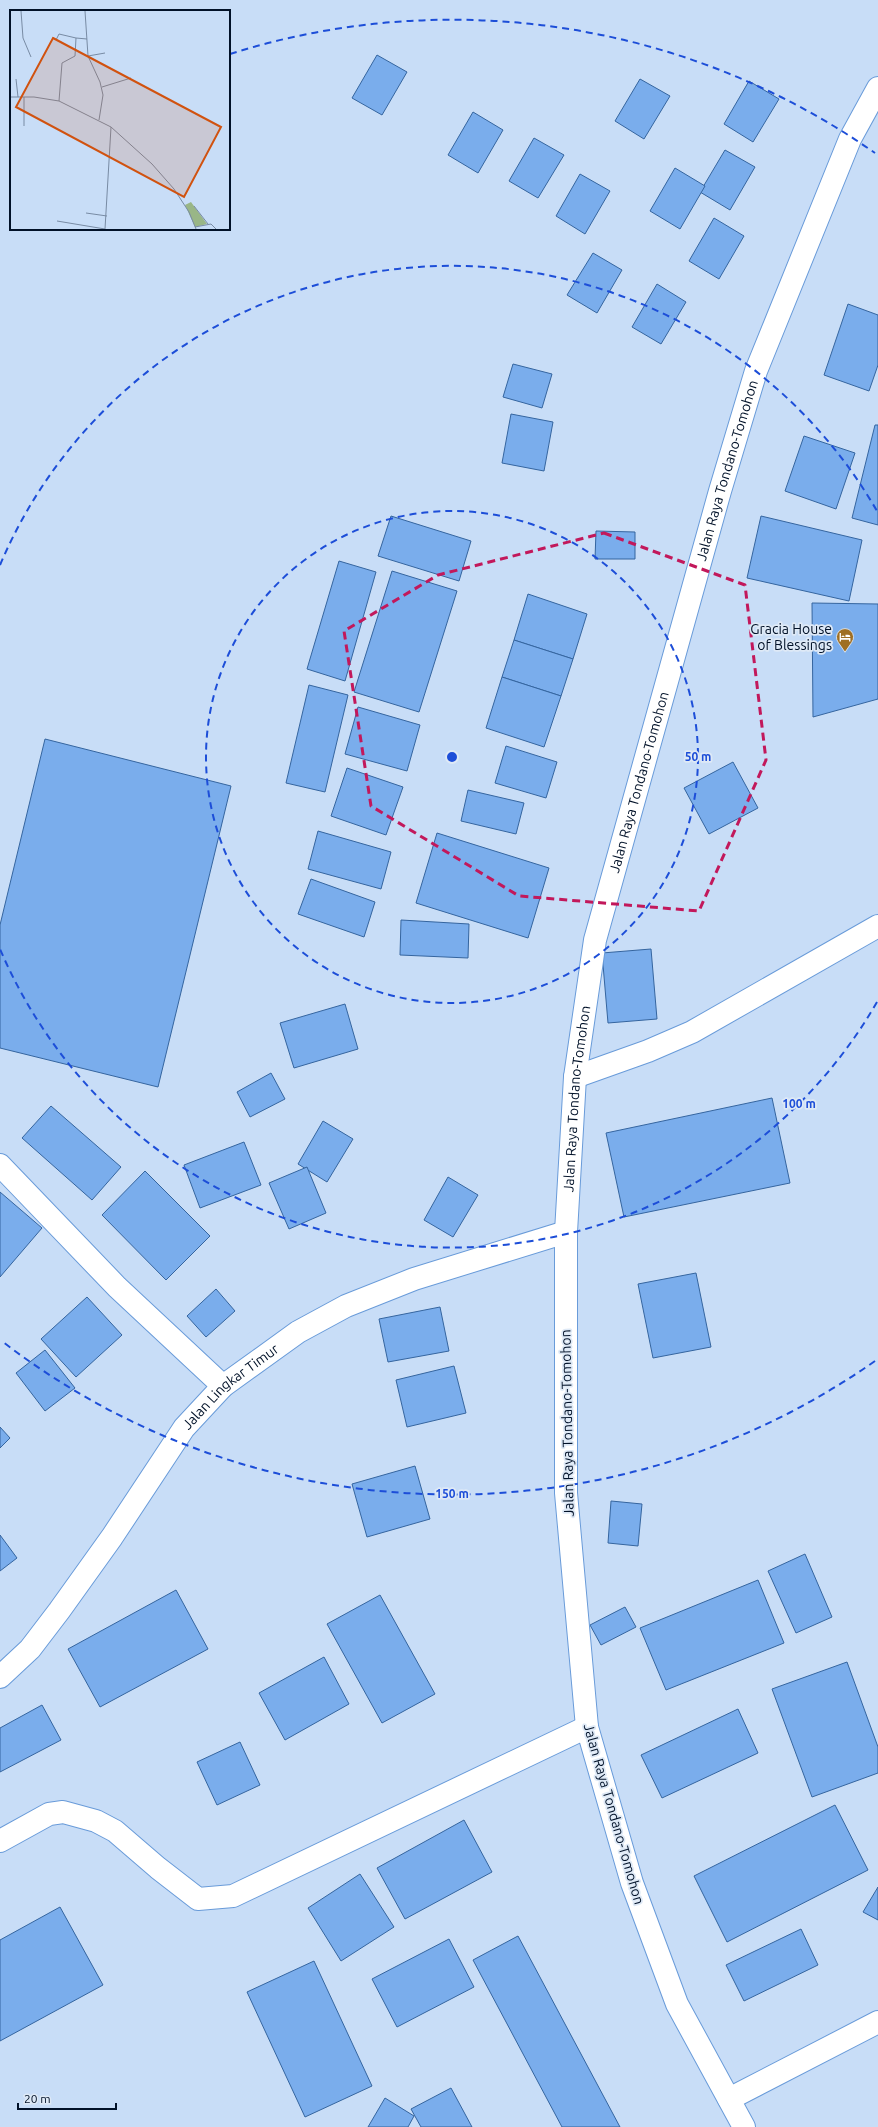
<svg xmlns="http://www.w3.org/2000/svg" width="878" height="2127" viewBox="0 0 878 2127" font-family="Ubuntu,sans-serif">
<style>
.building{fill:#7aadec;stroke:#35659f}
.lines{fill:none;stroke-linecap:round;stroke-linejoin:round}
.minor-casing{stroke:#699bd9;stroke-width:24}
.major-casing{stroke:#699bd9;stroke-width:24}
.highway-casing{stroke:#699bd9;stroke-width:24}
.minor{stroke:#fff;stroke-width:22}
.major{stroke:#fff;stroke-width:22}
.highway{stroke:#fff;stroke-width:22}
.marked{fill:none;stroke:#c2185b;stroke-width:3;stroke-dasharray:8 5;stroke-linejoin:round}
.ring{fill:none;stroke:#1d4ed8;stroke-width:2;stroke-dasharray:7 5}
.labels{text-anchor:middle;dominant-baseline:central;stroke-width:3.5;stroke-linejoin:round;paint-order:stroke}
.street-label{font-size:14px;fill:#011128;stroke:#dee9f6}
.poi-label{font-size:14px;fill:#011128;stroke:#dee9f6;text-anchor:end}
.inset-road{fill:none;stroke:#788ba4;stroke-width:1}
.view{fill:#d1520f;fill-opacity:0.15;stroke:#d1520f;stroke-width:2}
.inset-edge{fill:none;stroke:#011128;stroke-width:2}
.centre{fill:#1d4ed8;stroke:#dee9f6;stroke-width:2}
.ring-label{font-size:12px;text-anchor:middle;font-weight:bold;fill:#1d4ed8;stroke:#dee9f6;stroke-width:3.5;stroke-linejoin:round;paint-order:stroke}
</style>
<rect width="100%" height="100%" fill="#c8ddf7"/>
<g class="building">
<polygon points="377,55 407,72 382,115 352,98"/>
<polygon points="640,79 670,96 644,139 615,121"/>
<polygon points="749,81 779,99 753,142 724,124"/>
<polygon points="473,112 503,130 478,173 448,155"/>
<polygon points="534,138 564,155 538,198 509,181"/>
<polygon points="725,150 755,167 730,210 700,192"/>
<polygon points="675,168 705,186 680,229 650,211"/>
<polygon points="580,174 610,191 585,234 556,216"/>
<polygon points="714,218 744,236 719,279 689,261"/>
<polygon points="593,253 622,270 597,313 567,295"/>
<polygon points="657,284 686,302 661,344 632,327"/>
<polygon points="848,304 878,315 878,365 869,391 824,375"/>
<polygon points="513,364 552,374 542,408 503,397"/>
<polygon points="511,414 553,422 544,471 502,463"/>
<polygon points="875,425 878,425 878,525 852,518"/>
<polygon points="804,436 855,453 836,509 785,491"/>
<polygon points="391,516 471,541 459,581 378,556"/>
<polygon points="761,516 862,540 849,601 747,578"/>
<polygon points="596,531 635,532 635,559 595,559"/>
<polygon points="339,561 376,572 345,681 307,669"/>
<polygon points="392,571 457,591 419,712 354,692"/>
<polygon points="528,594 587,614 573,659 514,640"/>
<polygon points="812,603 878,604 878,699 813,717"/>
<polygon points="514,640 573,659 561,696 502,677"/>
<polygon points="502,677 561,696 544,747 486,728"/>
<polygon points="309,685 348,695 325,792 286,783"/>
<polygon points="358,707 420,725 407,771 345,754"/>
<polygon points="45,739 231,786 158,1087 0,1048 0,925"/>
<polygon points="506,746 557,762 546,798 495,783"/>
<polygon points="733,762 758,808 709,834 684,788"/>
<polygon points="347,768 403,787 386,835 331,816"/>
<polygon points="468,790 524,803 516,834 461,821"/>
<polygon points="318,831 391,852 381,889 308,869"/>
<polygon points="437,833 549,868 528,938 416,903"/>
<polygon points="311,879 375,902 364,937 298,914"/>
<polygon points="401,920 469,924 468,958 400,955"/>
<polygon points="651,949 657,1019 608,1023 602,953"/>
<polygon points="345,1004 358,1049 294,1068 280,1023"/>
<polygon points="271,1073 285,1099 250,1117 237,1092"/>
<polygon points="772,1098 790,1183 624,1217 606,1133"/>
<polygon points="51,1106 121,1167 92,1200 22,1138"/>
<polygon points="323,1121 353,1139 327,1182 298,1164"/>
<polygon points="244,1142 261,1185 200,1208 184,1165"/>
<polygon points="307,1167 326,1213 289,1229 269,1183"/>
<polygon points="145,1171 210,1236 166,1280 102,1215"/>
<polygon points="448,1177 478,1195 453,1237 424,1220"/>
<polygon points="0,1192 42,1228 0,1277"/>
<polygon points="696,1273 711,1347 653,1358 638,1284"/>
<polygon points="216,1289 235,1311 206,1337 187,1316"/>
<polygon points="87,1297 122,1335 76,1377 41,1339"/>
<polygon points="440,1307 449,1351 388,1362 379,1319"/>
<polygon points="45,1350 75,1388 45,1411 16,1373"/>
<polygon points="454,1366 466,1413 407,1427 396,1380"/>
<polygon points="0,1427 10,1438 0,1448"/>
<polygon points="415,1466 430,1519 367,1537 352,1484"/>
<polygon points="611,1501 642,1504 638,1546 608,1543"/>
<polygon points="0,1535 17,1558 0,1571"/>
<polygon points="805,1554 832,1617 796,1633 768,1571"/>
<polygon points="758,1580 784,1643 666,1690 640,1628"/>
<polygon points="176,1590 208,1649 100,1707 68,1649"/>
<polygon points="380,1595 435,1694 382,1723 327,1624"/>
<polygon points="625,1607 636,1627 601,1645 590,1625"/>
<polygon points="324,1657 349,1704 285,1740 259,1693"/>
<polygon points="847,1662 878,1747 878,1773 812,1797 772,1689"/>
<polygon points="42,1705 61,1740 0,1772 0,1728"/>
<polygon points="738,1709 758,1753 662,1798 641,1755"/>
<polygon points="240,1742 260,1785 217,1805 197,1762"/>
<polygon points="835,1805 868,1870 727,1942 694,1876"/>
<polygon points="464,1820 492,1872 405,1919 377,1868"/>
<polygon points="360,1874 394,1927 341,1961 308,1908"/>
<polygon points="878,1887 878,1920 863,1912"/>
<polygon points="60,1907 103,1985 0,2041 0,1940"/>
<polygon points="801,1929 818,1965 744,2001 726,1965"/>
<polygon points="518,1936 620,2127 562,2127 473,1960"/>
<polygon points="449,1939 474,1987 397,2027 372,1979"/>
<polygon points="314,1961 372,2086 305,2117 247,1992"/>
<polygon points="451,2088 472,2127 421,2127 411,2109"/>
<polygon points="385,2098 414,2116 408,2127 368,2127"/>
</g>
<g class="lines">
<g class="minor-casing">
<g id="minor">
<polyline points="575,1077 648,1051 692,1032 878,926"/>
<polyline points="0,1165 117,1287 223,1386"/>
<polyline points="0,1841 49,1814 63,1812 96,1821 115,1831 158,1868 198,1899 233,1896 587,1727"/>
<polyline points="729,2099 878,2022"/>
</g>
</g>
<g class="major-casing">
<g id="major">
<path id="s1" d="M0,1677l30,-28 29,-38 53,-74 72,-109 39,-42 75,-54 48,-26 68,-27 152,-47"/>
</g>
</g>
<g class="highway-casing">
<g id="highway">
<path id="s2" d="M744,2127l-67,-123 -45,-121 -45,-156 -21,-234v-261l9,-155 20,-137 125,-449 36,-120 94,-232 28,-51"/>
</g>
</g>
<use href="#minor" class="minor"/>
<use href="#major" class="major"/>
<use href="#highway" class="highway"/>
</g>
<path class="marked" d="M604,533l141,52 21,175 -67,151 -180,-15 -148,-90 -27,-175 94,-56z"/>
<g class="ring">
<circle cx="452" cy="757" r="246"/>
<path d="M877 1002A491 491 0 0 1 0 949M0 565A491 491 0 0 1 877 511"/>
<path d="M875 1361A737 737 0 0 1 3 1342M230 54A737 737 0 0 1 875 153"/>
</g>
<defs>
<g id="hotel-pin" transform="scale(0.9)"><path d="M0 17L-7.5 6A9.5 9.5 0 1 1 7.5 6Z" fill="#9f6f23" stroke="#dee9f6"/><path d="M-6-4.5h1.5V1H6V5H4.5V3h-9V5H-6ZM-4 0a1.8 1.8 0 1 1 3.6 0ZM.5 0V-2.5h3Q6-2.5 6 0Z" fill="#fff"/></g>
</defs>
<g fill-rule="evenodd">
<use href="#hotel-pin" x="845" y="637"/>
</g>
<g class="labels">
<g class="street-label">
<text stroke="none"><textPath href="#s2" startOffset="1709">Jalan Raya Tondano-Tomohon</textPath></text>
<text stroke="none"><textPath href="#s2" startOffset="1385">Jalan Raya Tondano-Tomohon</textPath></text>
<text stroke="none"><textPath href="#s2" startOffset="1061">Jalan Raya Tondano-Tomohon</textPath></text>
<text stroke="none"><textPath href="#s1" startOffset="373">Jalan Lingkar Timur</textPath></text>
<text transform="translate(567 1423) rotate(-91)">Jalan Raya Tondano-Tomohon</text>
<text transform="translate(614 1814) rotate(74)">Jalan Raya Tondano-Tomohon</text>
</g>
<g class="poi-label">
<text x="832" y="629">Gracia House<tspan x="832" dy="16">of Blessings</tspan></text>
</g>
</g>
<g transform="translate(10 10)">
<rect width="220" height="220" fill="#c8ddf7"/>
<path d="M181,192l16,22 -12,3 -10,-22z" fill="#99b687"/>
<path class="inset-road" d="M11,1l2,27 8,19M75,1l3,45 12,26 3,13 -4,25M46,30l3,-6 17,4M78,46l17,-3M6,69l2,18M92,77l29,-9M0,87h24l25,4 52,26 41,37 22,25 15,23 7,17M49,91l3,-38 13,-7 1,-18 11,1M14,116v-29M184,196l14,18M76,203l21,3M47,211l48,8M185,217l16,-3 5,5M95,219l6,-102"/>
<path class="view" d="M43,28l168,89 -37,70 -168,-90z"/>
<rect width="220" height="220" class="inset-edge"/>
</g>
<circle cx="452" cy="757" r="6" class="centre"/>
<g class="ring-label">
<text x="698" y="761">50 m</text>
<text x="799" y="1108">100 m</text>
<text x="452" y="1498">150 m</text>
</g>
<path d="M18 2103v6h98v-6" fill="none" stroke="#011128" stroke-width="2"/>
<text x="24" y="2103" font-size="12" fill="#011128" stroke="#dee9f6" stroke-width="3" paint-order="stroke">20 m</text>
</svg>
